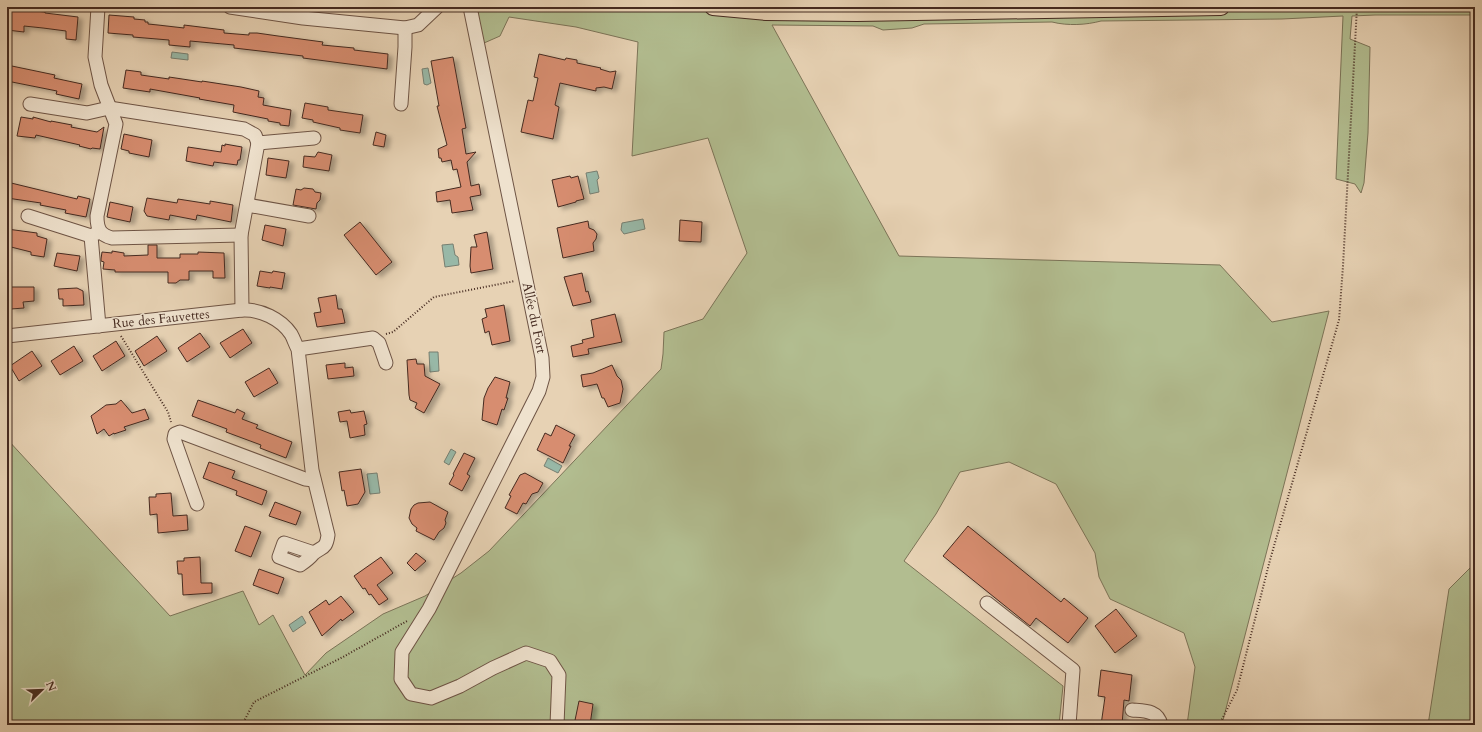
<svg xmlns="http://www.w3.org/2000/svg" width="1482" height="732" viewBox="0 0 1482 732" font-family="Cardo,serif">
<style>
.green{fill:#b2bd90;stroke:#7c7458}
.water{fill:#98b8a7;stroke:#777f71}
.building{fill:#d78d6f;stroke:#452a20;filter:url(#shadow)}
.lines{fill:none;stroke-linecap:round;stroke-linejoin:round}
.minor-casing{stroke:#6e5445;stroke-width:15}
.major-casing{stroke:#452a20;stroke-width:18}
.path{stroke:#452a20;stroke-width:2;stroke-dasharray:1 2;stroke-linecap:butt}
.minor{stroke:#efe2ce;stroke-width:13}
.major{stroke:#e7d2b4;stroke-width:16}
.labels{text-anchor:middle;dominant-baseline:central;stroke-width:3;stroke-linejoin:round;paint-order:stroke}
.street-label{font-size:13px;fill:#452a20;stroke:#efe2ce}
</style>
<defs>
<filter id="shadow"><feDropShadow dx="4.5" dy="2.5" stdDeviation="2" flood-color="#0004"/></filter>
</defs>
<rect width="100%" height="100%" fill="#e7d2b4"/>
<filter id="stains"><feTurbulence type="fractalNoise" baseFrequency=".005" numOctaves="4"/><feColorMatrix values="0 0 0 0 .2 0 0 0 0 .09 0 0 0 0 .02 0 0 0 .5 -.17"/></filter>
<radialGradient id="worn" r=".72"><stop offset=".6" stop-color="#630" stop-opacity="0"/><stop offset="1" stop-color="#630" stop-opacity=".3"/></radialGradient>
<g class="green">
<path d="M478,7h997v8h-100l-23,1 -2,23 20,8 -2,86 -4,50 -3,10 -6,-9 -19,-5 7,-163 -61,3 -181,2c-15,4 -33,5 -49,1l-128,2 -12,4 -29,2 -10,-4 -101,-1 127,231 321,9 52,57 57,-11 -107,413 -35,1 8,-58 -11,-34 -74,-34 -11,-22 -4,-24 -39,-69 -47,-22 -49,10 -24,42 -32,47 159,125 -4,39h-1052v-286l163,177 73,-25 16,34 14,-10 32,60 21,-22 57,-39 42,-18 36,-23 28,-22 172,-182 2,-15 1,-22 39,-13 44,-66 -39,-115 -76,18 6,-114 -62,-15 -67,-10 -9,19 -16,7 -10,-34z"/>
<polygon points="1475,563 1475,725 1428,725 1449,589"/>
</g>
<g class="water">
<polygon points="172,52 188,54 188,60 171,58"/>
<polygon points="428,68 431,83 427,85 424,84 422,69"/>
<polygon points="597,171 599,178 597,180 599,192 590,194 586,173"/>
<polygon points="643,219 645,229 624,234 621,230 622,223"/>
<polygon points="453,244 455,255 458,257 459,265 445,267 442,245"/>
<polygon points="429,352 438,352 439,371 430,372"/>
<polygon points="451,449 456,452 449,465 444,462"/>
<polygon points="548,458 562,466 558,473 544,466"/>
<polygon points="377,473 380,493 370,494 367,474"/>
<polygon points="302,616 306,623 293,632 289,625"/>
</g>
<g class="building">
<polygon points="14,9 45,12 45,13 78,17 76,40 66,39 66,31 43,28 24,26 24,32 7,30 7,11 14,11"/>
<polygon points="109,15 134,17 134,19 145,20 145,22 148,22 148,24 158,25 184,28 184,25 224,30 224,33 249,35 249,33 257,33 278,36 323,42 322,45 354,48 354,50 388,54 387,69 303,58 303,56 234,48 234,45 190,41 190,47 169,45 169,40 133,37 133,35 108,33"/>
<polygon points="539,54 565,60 566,58 577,60 577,63 601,68 600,69 610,72 616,71 612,89 604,87 596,88 596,91 560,83 555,105 559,107 553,139 521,132 528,100 533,101 538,78 534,77"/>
<polygon points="453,57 466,128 462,129 466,154 476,152 467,162 471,186 479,184 481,195 470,197 473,210 452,213 450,200 437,202 436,192 461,187 457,169 453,170 451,160 442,162 441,158 439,158 438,149 447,145 437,106 439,106 431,61"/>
<polygon points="7,65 55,75 54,78 82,84 79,99 56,94 57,91 7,81"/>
<polygon points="126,70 141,72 141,75 169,79 169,77 202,82 202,81 241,87 259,91 258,97 264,98 263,105 291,110 289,126 280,125 280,123 268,121 268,119 233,112 234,105 199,99 200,98 150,89 150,92 123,88"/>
<polygon points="305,103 328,107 328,110 363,115 360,133 340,130 340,128 313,122 313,120 302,118"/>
<polygon points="21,117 33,119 33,117 51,122 51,121 72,125 71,127 97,132 104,127 100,149 92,148 91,149 79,146 80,145 36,135 35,138 17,136"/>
<polygon points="376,132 386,135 384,147 373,145"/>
<polygon points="124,134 152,140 149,157 129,153 129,151 121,149"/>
<polygon points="225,144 242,147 240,160 238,160 237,165 214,162 213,166 186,161 188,147 221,152 222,145 225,146"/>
<polygon points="318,152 332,155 329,171 303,167 304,156 315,157"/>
<polygon points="268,158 289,161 286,178 266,175"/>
<polygon points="570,176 571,178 578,176 584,199 576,201 576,202 558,207 552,180"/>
<polygon points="7,182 77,199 78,196 90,199 86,217 65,213 66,210 40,205 41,203 7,198"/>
<polygon points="304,188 313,189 315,192 321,193 320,200 317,203 316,209 293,205 296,189 301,190"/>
<polygon points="147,198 177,203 178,199 210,204 210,201 233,205 231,222 197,215 196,220 170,215 169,220 147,216 144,211"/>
<polygon points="110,202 133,207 130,222 107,217"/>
<polygon points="680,220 702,222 701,242 679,241"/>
<polygon points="588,221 589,228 594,230 597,234 596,239 593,243 594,251 563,258 557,228"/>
<polygon points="360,222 392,262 376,275 344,235"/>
<polygon points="265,225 286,229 283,246 262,240"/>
<polygon points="7,229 37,233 37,236 47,239 44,257 31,255 31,252 7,246"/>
<polygon points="487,232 493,269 471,273 470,266 471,247 477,247 474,235"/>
<polygon points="148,245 157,245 157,258 180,258 180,254 198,254 198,252 224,253 225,278 213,278 213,271 189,271 189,280 180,280 176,283 168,283 168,272 115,272 115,270 103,269 104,262 101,261 101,259 102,252 112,253 112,251 124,253 124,256 148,255"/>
<polygon points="57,253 80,256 77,271 54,266"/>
<polygon points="260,271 272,273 273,271 285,273 282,289 270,287 270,288 257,286"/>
<polygon points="582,273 586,292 588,291 591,302 573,306 564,277"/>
<polygon points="10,287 34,287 34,301 23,302 24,308 11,309"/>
<polygon points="77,288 83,291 84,305 63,306 63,299 59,299 58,289"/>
<polygon points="336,295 338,309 342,309 345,323 317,327 314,313 321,312 318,298"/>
<polygon points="504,305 510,341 492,345 489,331 485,333 482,319 487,317 485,309"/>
<polygon points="615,314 622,342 588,349 589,354 573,357 571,346 583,343 582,340 594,337 591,320"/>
<polygon points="243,329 252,343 230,358 220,343"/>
<polygon points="200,333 210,347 187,362 178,348"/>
<polygon points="157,336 167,351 144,366 135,351"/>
<polygon points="116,341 125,356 102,371 93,356"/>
<polygon points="74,346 83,361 60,375 51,361"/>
<polygon points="32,351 42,366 19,381 10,366"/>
<polygon points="416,359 417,364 424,364 425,376 440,384 424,413 415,408 417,403 410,400 409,395 407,360"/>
<polygon points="345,363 345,368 353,367 354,376 328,379 326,365"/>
<polygon points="612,365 617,376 621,380 623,389 620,403 608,407 604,398 602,398 597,384 583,387 581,375 593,373"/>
<polygon points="269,368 278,383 254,397 245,382"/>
<polygon points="495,377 510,382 506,398 508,398 504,410 502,409 497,425 482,420 484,398 488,388"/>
<polygon points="121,400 132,413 145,409 149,419 124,427 126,430 114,434 114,433 109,436 104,429 97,434 91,416 106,405 116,404"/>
<polygon points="198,400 235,413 237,409 245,413 242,419 258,425 256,428 292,442 286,458 260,448 261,445 226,432 227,429 192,416"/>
<polygon points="350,410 351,413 364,411 367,424 364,425 365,435 350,438 347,421 340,422 338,412"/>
<polygon points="556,425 575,435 569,446 571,446 563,463 537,450 545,433 551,436"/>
<polygon points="464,453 475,458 467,474 470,476 462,491 449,484 454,475 453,474"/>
<polygon points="209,462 235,471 232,478 267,491 262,505 236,495 237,491 203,478"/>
<polygon points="361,469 365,492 358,504 347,506 344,490 342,491 339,472"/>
<polygon points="525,473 543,483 538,492 532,494 526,504 523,503 517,514 505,508 511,496 509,495 520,475"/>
<polygon points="171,493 173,516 187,515 188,530 158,533 157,514 150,515 149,497 156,497 156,494"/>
<polygon points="275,502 301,512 296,525 269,516"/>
<polygon points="430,502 448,512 445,520 446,523 444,528 439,532 434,540 416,531 417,528 412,524 409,518 411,509 414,505 418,503"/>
<polygon points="245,526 261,532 251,557 235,551"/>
<polygon points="968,526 1061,602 1064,598 1088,618 1068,643 1036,618 1030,626 943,556"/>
<polygon points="416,553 426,561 415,571 407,563"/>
<polygon points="200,557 201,583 212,583 212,593 183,595 182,574 178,574 177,561 184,561 184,558"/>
<polygon points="381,557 393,573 377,585 388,599 379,605 371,594 369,595 365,588 363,589 354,576"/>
<polygon points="259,569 284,578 278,594 253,585"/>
<polygon points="341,596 354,612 342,621 341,619 322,636 309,612 326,600 329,605"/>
<polygon points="1116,609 1137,636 1115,653 1095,626"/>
<polygon points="1101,670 1132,675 1129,701 1124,700 1122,725 1101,725 1105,697 1098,696"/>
<polygon points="579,701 593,704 590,725 574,725"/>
</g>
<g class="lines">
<g class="minor-casing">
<g id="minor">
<path d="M98,7l-3,50 6,28 15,39 -19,92c0,13 3,19 15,22l129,-3"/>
<polyline points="230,7 303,18 405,28 418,25 437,7"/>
<polyline points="470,7 542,358 543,377 539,391 429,609 402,652 401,679 411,694 431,698 460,686 493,668 526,653 550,661 559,675 557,725"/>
<polyline points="30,104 87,113 109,108 244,129 255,135 258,143 314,138"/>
<polyline points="401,104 405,47 405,28"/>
<polyline points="247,205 309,216"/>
<polyline points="28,216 91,236"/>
<polyline points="242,310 241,235 258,143"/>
<polyline points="99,326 91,236 99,232"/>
<path d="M7,336l235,-26c18,-1 39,9 49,24 3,5 4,10 7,15l14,121 16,65c-2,15 -6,11 -15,19 -4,5 -7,7 -13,11l-21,-8 5,-14 30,10"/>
<polyline points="298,349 373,338 379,343 386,363"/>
<polyline points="197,504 174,439 175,434 180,432 305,479 314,480"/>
<polyline points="987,603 1073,670 1069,725"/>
<path d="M1132,710c12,1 26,0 29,15"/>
</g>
</g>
<g class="major-casing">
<polyline id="major" points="713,7 766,12 857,13 1221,7"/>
</g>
<g class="path">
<polyline points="386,334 393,332 434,297 515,281"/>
<polyline points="121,336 168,412 171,422"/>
<polyline points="242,725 254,702 343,657 407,621"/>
<polyline points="1219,725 1237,690 1270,560 1339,320 1343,266 1357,7"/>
</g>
<use href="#minor" class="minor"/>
<use href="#major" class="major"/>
</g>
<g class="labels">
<g class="street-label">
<text transform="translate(534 318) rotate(78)">Allée du Fort</text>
<text transform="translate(161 319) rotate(-6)">Rue des Fauvettes</text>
</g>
</g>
<rect width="1482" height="732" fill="none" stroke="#e7d2b4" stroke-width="24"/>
<rect x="8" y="8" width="1466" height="716" fill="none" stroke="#452a20" stroke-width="2"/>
<rect x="12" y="12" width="1458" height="708" fill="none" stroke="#452a20"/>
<g transform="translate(42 690) rotate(67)" stroke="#efe2ce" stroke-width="3" paint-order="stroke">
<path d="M0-3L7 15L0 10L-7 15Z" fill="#452a20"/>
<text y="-6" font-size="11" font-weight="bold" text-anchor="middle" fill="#452a20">N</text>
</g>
<rect width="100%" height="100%" filter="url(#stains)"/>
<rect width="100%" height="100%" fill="url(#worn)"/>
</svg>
